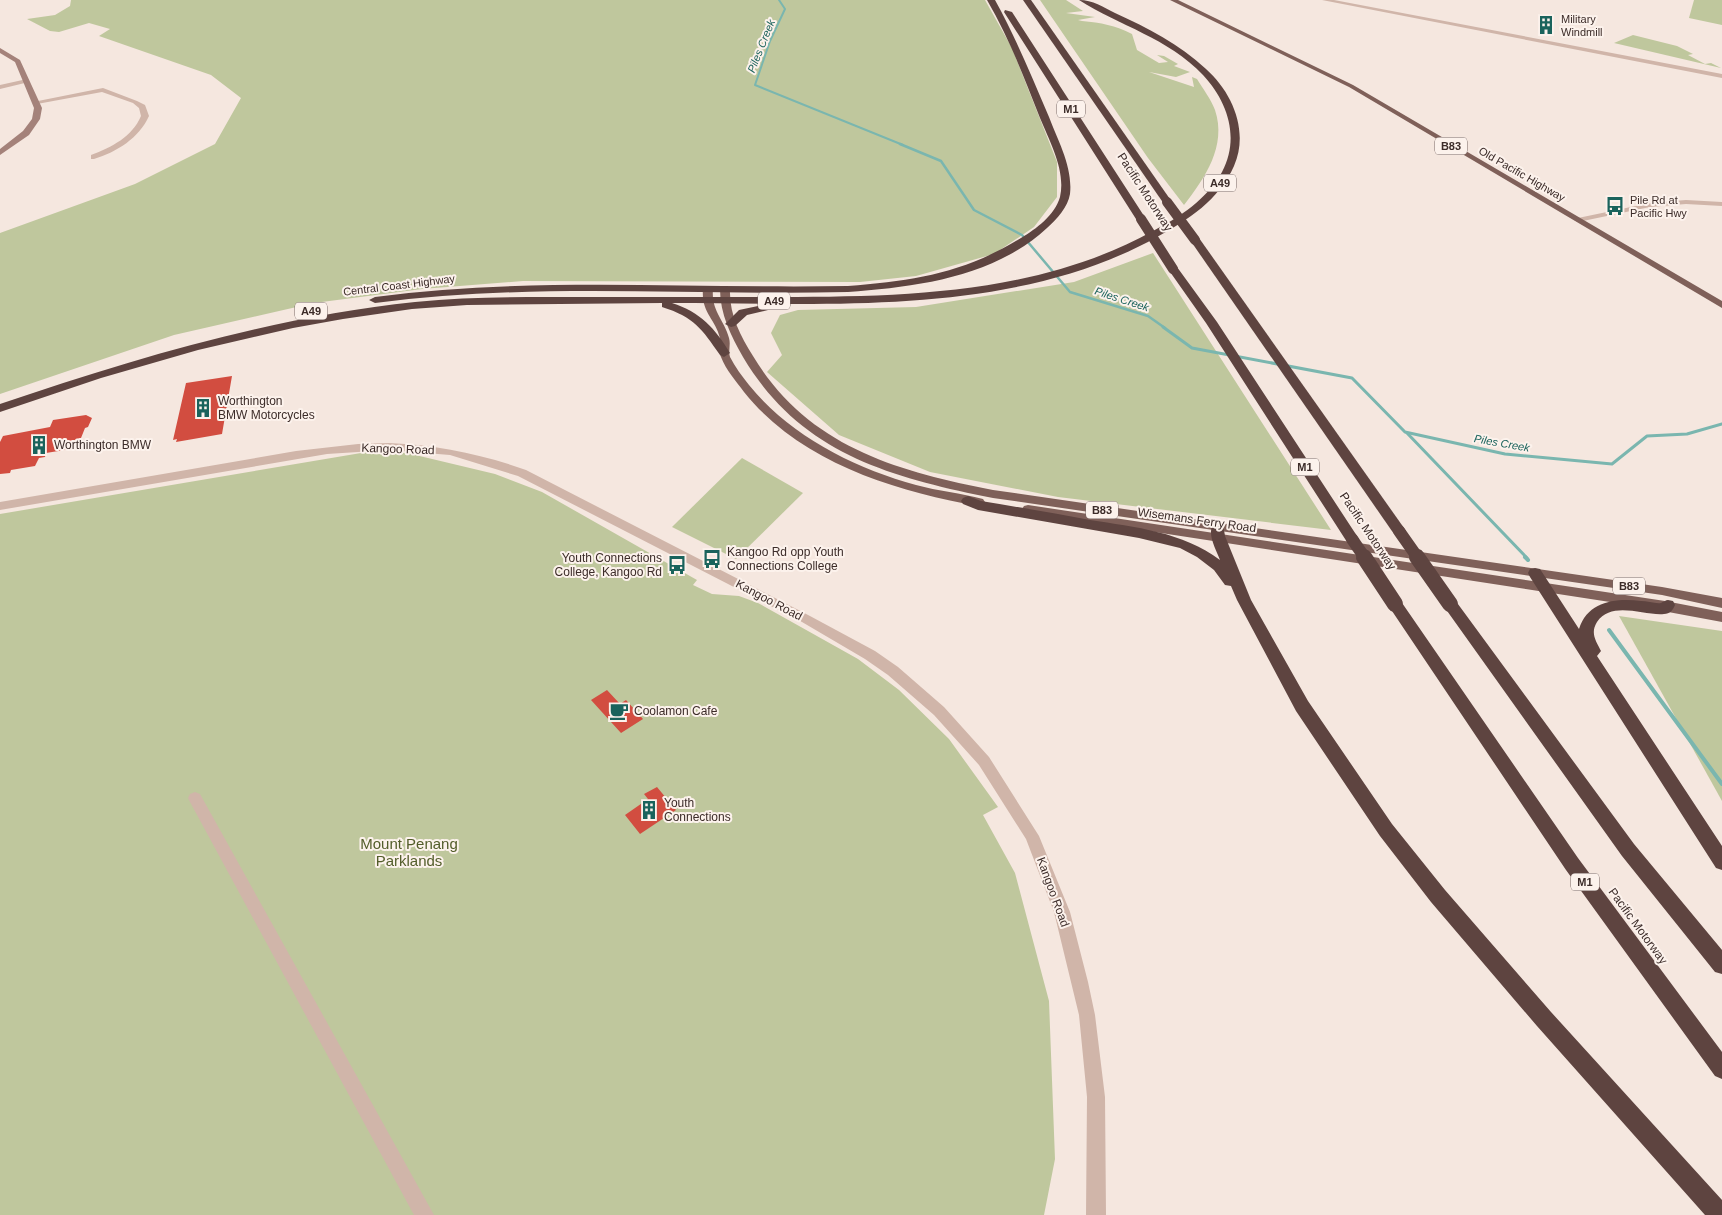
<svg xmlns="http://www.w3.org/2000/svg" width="1722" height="1215" viewBox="0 0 1722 1215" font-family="Helvetica,sans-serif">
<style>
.green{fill:#bfc79d}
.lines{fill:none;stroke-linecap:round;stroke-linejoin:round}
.stream-far3{stroke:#7ab6af;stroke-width:2}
.stream-far2{stroke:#7ab6af;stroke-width:2.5}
.stream-far1{stroke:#7ab6af;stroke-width:3}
.stream{stroke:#7ab6af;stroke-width:4}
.building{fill:#d24d40}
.street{fill:#d0b5a9;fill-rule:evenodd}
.secondary{fill:#a4827a;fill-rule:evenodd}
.primary{fill:#7f6059;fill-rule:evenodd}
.highway{fill:#5e4440;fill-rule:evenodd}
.highway-bridge-far2{stroke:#5e4440;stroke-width:10}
.highway-bridge-far1{stroke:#5e4440;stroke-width:12}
.highway-bridge{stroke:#5e4440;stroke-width:16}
.labels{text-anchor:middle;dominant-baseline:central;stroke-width:4;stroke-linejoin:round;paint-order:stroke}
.far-poi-label{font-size:11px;fill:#3c2c29;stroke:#fcf2ec;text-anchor:start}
.far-water-label{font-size:11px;font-style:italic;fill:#1a635c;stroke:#fcf2ec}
.shield{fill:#fcf2ec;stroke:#766764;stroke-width:1}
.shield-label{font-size:11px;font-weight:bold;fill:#3c2c29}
.far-street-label{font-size:11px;fill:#3c2c29;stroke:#fcf2ec}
.street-label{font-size:12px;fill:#3c2c29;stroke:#fcf2ec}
.poi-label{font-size:12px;fill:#3c2c29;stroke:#fcf2ec;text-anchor:start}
.near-park-label{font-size:15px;fill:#535d2a;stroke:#fcf2ec}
</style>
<rect width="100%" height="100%" fill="#f5e7df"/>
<g class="green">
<polygon points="71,0 985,0 1012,48 1057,162 1057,197 1034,227 994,254 916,276 860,282 523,281 422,289 314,303 174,335 0,394 0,233 135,184 215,144 241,98 211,75 99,36 110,29 89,23 59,32 50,31 27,19 55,15 70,6"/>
<path d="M1040,0h26l17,11 -17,2 29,4 -17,3 4,1c19,2 33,4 50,13l5,16 22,13 9,-1 -11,-7 7,1 14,8 -4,2 16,6 -14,5 -27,-5 45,15 -2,-10 5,2c6,10 14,20 18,31 12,36 -10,68 -31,95l-36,-47z"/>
<polygon points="1694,0 1722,0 1722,25 1689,18"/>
<polygon points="1633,35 1677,46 1693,54 1688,55 1705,64 1711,63 1721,68 1614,43"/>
<polygon points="1153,253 1331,530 1058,497 930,472 839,435 767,372 782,355 771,333 780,315 798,310 916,307 1074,282"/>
<polygon points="367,452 407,453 495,474 542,492 697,580 693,585 712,594 739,596 758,603 858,659 899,690 949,739 998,807 983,815 1015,873 1049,1001 1055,1159 1044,1215 0,1215 0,514"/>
<polygon points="742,458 803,493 736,559 672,527"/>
<polygon points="1619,616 1722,631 1722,801"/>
</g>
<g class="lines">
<polyline class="stream-far3" points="779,0 785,9 770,41 755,85 903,145"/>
<polyline class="stream-far2" points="900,144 941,161 974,210 1022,235 1070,292 1148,316 1165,328"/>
<g class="stream-far1">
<polyline points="1163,327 1192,348 1352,378 1405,432 1505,454 1612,464 1647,436 1687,434 1722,424"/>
<polyline points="1407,433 1527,558"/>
</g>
<g class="stream">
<polyline points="1525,557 1528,560"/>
<polyline points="1609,630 1722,784"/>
</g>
</g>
<g class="building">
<polygon points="232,376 222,434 176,442 177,439 173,440 186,383"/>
<polygon points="86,415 92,418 88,427 85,428 77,448 46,453 45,457 39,458 35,466 11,470 10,473 0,474 0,442 3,436 50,427 53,420"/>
<polygon points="607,690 620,704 626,700 643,719 621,733 591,700"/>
<polygon points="657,787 676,810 640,834 625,815 648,799 644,794"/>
</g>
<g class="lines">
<g class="street">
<polygon points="1322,0 1334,0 1722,74 1722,78"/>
<polygon points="27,79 29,80 29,82 0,89 0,85"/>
<path d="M103,88l34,13 8,4 4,11c-10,22 -32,36 -55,43h-3v-4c21,-8 41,-18 50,-39l-2,-8 -6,-5 -31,-11 -65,12 -4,-2z"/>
<polygon points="1686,200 1722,202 1722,206 1686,204 1650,207 1578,222 1574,220 1578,218 1650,203"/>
<path d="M389,443c48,2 92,11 137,27l284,146 65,35 23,16 46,40 45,50 50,79 31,76 18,70 7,33 10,82 1,118h-20l1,-118 -8,-82 -25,-103 -28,-73 -47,-74 -45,-50 -46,-40 -23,-16 -63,-37 -284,-146 -68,-21 -61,-5 -62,4 -327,56v-8l296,-51 62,-7z"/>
<polygon points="195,792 200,794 434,1215 414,1215 190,802 188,798 190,794"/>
</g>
<polygon class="secondary" points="0,48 20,60 42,108 40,119 29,135 0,155 0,149 23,131 32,119 34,108 15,62 0,53"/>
<g class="primary">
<polygon points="1170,0 1178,0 1353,85 1722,301 1722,308 1349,87"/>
<path d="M708,286l5,3c-2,22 11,30 16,49 2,7 -1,13 1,19 5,10 12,19 19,28 41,51 105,83 167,100 22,6 45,8 67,14l2,3 -2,3 -4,1c-85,-15 -179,-44 -235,-114 -8,-11 -18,-22 -23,-35 -3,-6 0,-12 -1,-19 -5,-20 -19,-25 -17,-49z"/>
<path d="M725,286l5,3c-1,25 10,46 23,67 54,90 143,115 240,134l669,97 60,11v10l-60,-13 -669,-97c-104,-21 -193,-45 -250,-141 -12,-21 -23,-43 -23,-68z"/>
<polygon points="1028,505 1665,601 1722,612 1722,622 1636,606 1024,512 1022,509 1024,506"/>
</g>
<g class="highway">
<path d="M987,0h8c21,38 37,77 54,117 9,24 24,50 21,77 -2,13 -13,25 -23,34 -53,49 -130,59 -199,64 -158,4 -316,-10 -473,11l-6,-3 6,-3c157,-21 315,-8 473,-11 66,-5 116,-13 173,-48 15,-9 34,-23 39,-41 6,-26 -10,-55 -20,-79 -16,-41 -31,-80 -53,-118z"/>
<polygon points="1023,0 1031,0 1172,202 1170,204 1164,204"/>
<path d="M1079,0c14,0 24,7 36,13 33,15 64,31 91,56 27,24 43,63 28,97 -15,34 -46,54 -77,71 -144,80 -326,66 -485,66 28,9 43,25 58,50l-6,4 -4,-2c-18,-26 -26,-38 -58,-48v-4l-195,2 -55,4 -69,10 -50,9 -95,22 -97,28 -101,34v-8c135,-46 273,-87 415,-102 58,-6 117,-5 176,-5 58,0 117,0 175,0 132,0 269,-1 387,-66 27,-14 54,-32 69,-59 18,-34 6,-70 -19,-97 -35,-37 -83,-49 -124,-75z"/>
<polygon points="1005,10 1012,12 1146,219 1145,221 1137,221 1136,219 1004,12"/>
<polygon points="1195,237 1199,238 1404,528 1406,531 1404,534 1394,534 1190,240"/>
<polygon points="1173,266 1177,267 1217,322 1357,536 1359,539 1357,542 1347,542 1206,323 1168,269"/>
<polygon points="768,304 774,307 772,309 747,315 735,326 731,327 725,324 739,310"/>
<path d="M968,496l13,5c36,6 73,12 109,19 45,7 93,12 130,40 -4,-11 -13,-25 -7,-36h10l2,12 26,64 57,101 84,123 53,66 106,122 171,188v15h-17l-168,-189 -106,-124 -51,-66 -84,-125 -59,-111 -6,-14 -6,-1 -11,-15 -17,-13 -17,-9 -41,-10 -161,-28 -15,-6 -2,-3 2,-3z"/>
<path d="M1535,568l5,1 39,60c9,-28 37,-31 62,-28 6,0 15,3 20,2 2,-1 5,-3 7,-3l5,1 2,4c-2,5 -5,9 -11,9 -20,2 -52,-14 -67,8 -7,11 -1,19 4,29l-4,5 125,190v24l-6,-2 -186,-291 -2,-4 2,-4z"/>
<polygon points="1395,599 1400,600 1578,858 1722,1052 1722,1079 1715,1076 1566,870 1390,608 1388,604 1390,600"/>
<polygon points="1450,599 1455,600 1634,844 1722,950 1722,974 1715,972 1622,856 1445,608 1443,604 1445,600"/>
</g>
<g class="highway-bridge-far2">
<polyline points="1167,202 1195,240"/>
<polyline points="1141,219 1173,269"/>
</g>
<g class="highway-bridge-far1">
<polyline points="1399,531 1418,558"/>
<polyline points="1352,539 1365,558"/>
</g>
<g class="highway-bridge">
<polyline points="1364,557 1395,604"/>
<polyline points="1417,557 1450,604"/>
</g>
</g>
<defs>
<g id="building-bare" transform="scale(1.5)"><path d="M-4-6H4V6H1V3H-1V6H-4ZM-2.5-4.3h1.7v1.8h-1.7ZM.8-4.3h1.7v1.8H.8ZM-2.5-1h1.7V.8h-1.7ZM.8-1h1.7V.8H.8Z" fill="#1a635c" stroke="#fcf2ec" stroke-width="2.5" paint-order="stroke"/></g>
<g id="bus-bare" transform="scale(1.5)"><path d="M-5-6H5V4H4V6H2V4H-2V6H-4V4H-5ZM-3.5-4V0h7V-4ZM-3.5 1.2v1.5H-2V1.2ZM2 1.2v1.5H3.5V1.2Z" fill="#1a635c" stroke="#fcf2ec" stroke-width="2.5" paint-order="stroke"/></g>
<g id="cafe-bare" transform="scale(1.5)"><path d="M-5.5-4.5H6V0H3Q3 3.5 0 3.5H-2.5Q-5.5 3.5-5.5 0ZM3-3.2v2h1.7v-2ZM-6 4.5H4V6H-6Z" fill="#1a635c" stroke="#fcf2ec" stroke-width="2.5" paint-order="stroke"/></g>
</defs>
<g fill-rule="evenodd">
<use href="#building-bare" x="1546" y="25"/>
<use href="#bus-bare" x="1615" y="206"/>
<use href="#building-bare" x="203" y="408"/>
<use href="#building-bare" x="39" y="445"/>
<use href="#bus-bare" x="712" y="559"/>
<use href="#bus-bare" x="677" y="565"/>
<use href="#cafe-bare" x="619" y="711"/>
<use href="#building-bare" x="649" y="810"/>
</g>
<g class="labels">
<g class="far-poi-label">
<text x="1561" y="19">Military<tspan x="1561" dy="13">Windmill</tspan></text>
<text x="1630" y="200">Pile Rd at<tspan x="1630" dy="13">Pacific Hwy</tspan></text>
</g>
<g class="far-water-label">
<text transform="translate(761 46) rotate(-68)">Piles Creek</text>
<text transform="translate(1122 299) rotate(18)">Piles Creek</text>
<text transform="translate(1502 443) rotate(10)">Piles Creek</text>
</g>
<g class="shield">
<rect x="1057" y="100.5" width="28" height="17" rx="4"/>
<rect x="1435" y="137.5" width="32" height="17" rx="4"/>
<rect x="1204" y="174.5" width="32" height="17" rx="4"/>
<rect x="758" y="292.5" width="32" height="17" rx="4"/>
<rect x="295" y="302.5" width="32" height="17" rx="4"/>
<rect x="1291" y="458.5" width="28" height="17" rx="4"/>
<rect x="1086" y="501.5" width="32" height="17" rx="4"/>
<rect x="1613" y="577.5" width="32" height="17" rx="4"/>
<rect x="1571" y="873.5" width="28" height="17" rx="4"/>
</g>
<g class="shield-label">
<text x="1071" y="109">M1</text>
<text x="1451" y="146">B83</text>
<text x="1220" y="183">A49</text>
<text x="774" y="301">A49</text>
<text x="311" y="311">A49</text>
<text x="1305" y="467">M1</text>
<text x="1102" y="510">B83</text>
<text x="1629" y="586">B83</text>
<text x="1585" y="882">M1</text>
</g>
<g class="far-street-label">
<text transform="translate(1522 174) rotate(30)">Old Pacific Highway</text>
<text transform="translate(399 285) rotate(-7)">Central Coast Highway</text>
</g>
<g class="street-label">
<text transform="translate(1145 192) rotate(57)">Pacific Motorway</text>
<text transform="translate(398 449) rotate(2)">Kangoo Road</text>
<text transform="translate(1197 520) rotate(8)">Wisemans Ferry Road</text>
<text transform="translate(1368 531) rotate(56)">Pacific Motorway</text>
<text transform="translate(769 600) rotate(28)">Kangoo Road</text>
<text transform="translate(1053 892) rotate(70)">Kangoo Road</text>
<text transform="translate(1638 926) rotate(54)">Pacific Motorway</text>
</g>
<g class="poi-label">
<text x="218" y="401">Worthington<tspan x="218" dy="14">BMW Motorcycles</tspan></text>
<text x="54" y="445">Worthington BMW</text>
<text x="727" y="552">Kangoo Rd opp Youth<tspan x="727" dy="14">Connections College</tspan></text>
<text x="662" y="558" text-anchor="end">Youth Connections<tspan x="662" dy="14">College, Kangoo Rd</tspan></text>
<text x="634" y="711">Coolamon Cafe</text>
<text x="664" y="803">Youth<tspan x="664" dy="14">Connections</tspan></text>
</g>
<g class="near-park-label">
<text x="409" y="843">Mount Penang<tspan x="409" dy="17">Parklands</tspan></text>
</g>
</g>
</svg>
